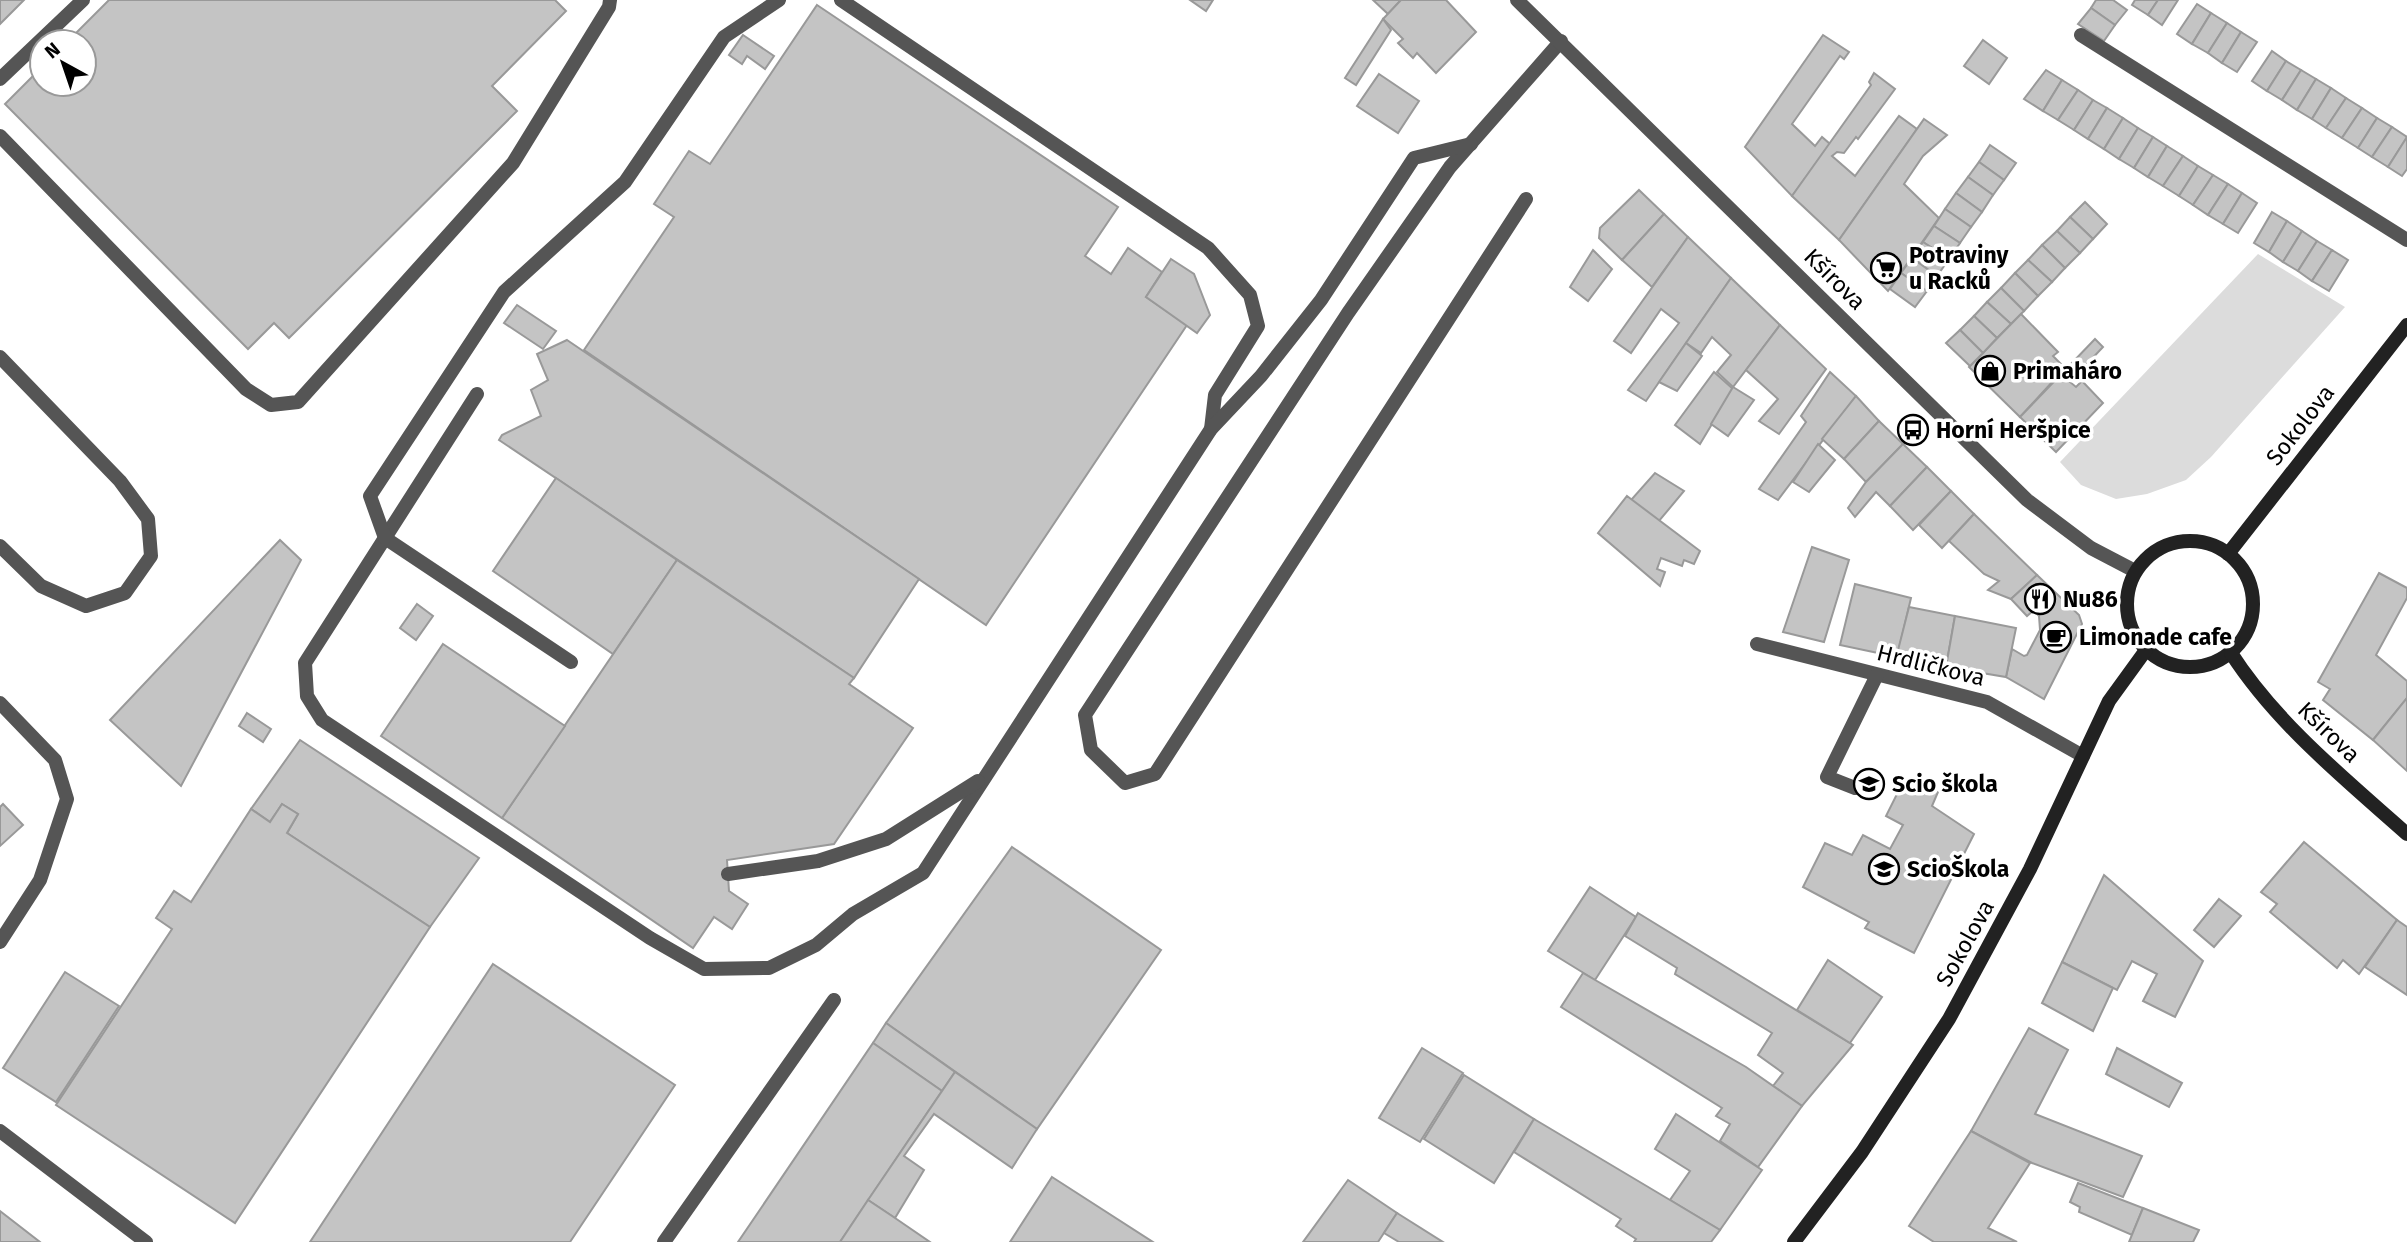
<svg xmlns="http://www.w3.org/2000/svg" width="2407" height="1242" viewBox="0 0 2407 1242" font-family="'Fira Sans',sans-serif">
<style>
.green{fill:#dcdcdc}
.building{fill:#c4c4c4;stroke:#999;stroke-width:2}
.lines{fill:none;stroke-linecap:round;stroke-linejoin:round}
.lane{stroke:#555;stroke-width:14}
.street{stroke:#555;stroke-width:14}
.secondary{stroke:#222;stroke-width:14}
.labels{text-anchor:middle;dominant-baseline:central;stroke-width:7;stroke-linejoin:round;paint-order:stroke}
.poi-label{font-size:23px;font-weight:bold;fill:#000;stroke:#fff;text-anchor:start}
.street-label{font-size:23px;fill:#000;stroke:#fff}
</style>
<rect width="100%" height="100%" fill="#fff"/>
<polygon class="green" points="2258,254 2345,307 2211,457 2186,480 2147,494 2116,499 2081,485 2060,462"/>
<g class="building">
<polygon points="0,0 24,0 0,24"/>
<polygon points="109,0 555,0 566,11 492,86 517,111 289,338 274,323 248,349 5,104 42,67 42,84 84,84 84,42 67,42"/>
<polygon points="1190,0 1213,0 1206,11"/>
<polygon points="1373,0 1401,0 1388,14"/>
<polygon points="1401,0 1446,0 1476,32 1436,73 1417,53 1413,58 1398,43 1403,39 1383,19"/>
<polygon points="2096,0 2113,0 2127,10 2115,25 2091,8"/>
<polygon points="2135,0 2158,0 2148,15 2132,5"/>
<polygon points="2158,0 2178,0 2162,25 2148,15"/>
<polygon points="2197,4 2211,13 2192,44 2177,34"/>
<polygon points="817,5 1118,207 1085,256 1111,274 1128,248 1162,272 1146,297 1187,325 986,625 584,350 674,217 654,204 689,151 710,164"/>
<polygon points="2091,8 2115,25 2104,41 2078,24"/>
<polygon points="2211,13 2227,23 2208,53 2192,44"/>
<polygon points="1383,19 1391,30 1356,85 1345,78"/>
<polygon points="2227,23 2241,32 2222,63 2208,53"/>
<polygon points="2241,32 2257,42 2237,72 2222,63"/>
<polygon points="743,35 774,56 765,69 747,56 742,64 729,55"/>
<polygon points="1823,35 1849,52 1844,59 1840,56 1792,124 1815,146 1822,137 1830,144 1792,196 1745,147"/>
<polygon points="1983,40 2007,58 1989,84 1964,66"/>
<polygon points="2272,51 2286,61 2267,91 2252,81"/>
<polygon points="2286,61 2301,70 2282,100 2267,91"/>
<polygon points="2046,70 2062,80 2043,111 2024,99"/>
<polygon points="2301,70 2316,79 2297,110 2282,100"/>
<polygon points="1874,73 1895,89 1858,139 1856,137 1844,153 1837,152 1832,156 1855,176 1899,116 1917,129 1839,240 1792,196 1871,85 1869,82"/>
<polygon points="1379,74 1419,101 1398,133 1357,106"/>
<polygon points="2316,79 2331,88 2312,119 2297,110"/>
<polygon points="2062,80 2078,90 2058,120 2043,111"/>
<polygon points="2331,88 2346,98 2326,128 2312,119"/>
<polygon points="2078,90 2093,100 2074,130 2058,120"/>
<polygon points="2346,98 2362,108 2342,138 2326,128"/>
<polygon points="2093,100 2107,108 2088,139 2074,130"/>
<polygon points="2107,108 2123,118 2104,149 2088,139"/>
<polygon points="2362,108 2377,118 2358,148 2342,138"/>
<polygon points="2123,118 2138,128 2119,159 2104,149"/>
<polygon points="2377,118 2392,127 2372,157 2358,148"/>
<polygon points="1924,119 1947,135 1923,156 1904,184 1939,218 1888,291 1839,240"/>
<polygon points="2392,127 2407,137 2388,167 2372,157"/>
<polygon points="2138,128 2153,137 2134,168 2119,159"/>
<polygon points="2153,137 2167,146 2148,177 2134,168"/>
<polygon points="2407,137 2407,169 2402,176 2388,167"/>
<polygon points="1990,145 2016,163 2004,180 1979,162"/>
<polygon points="2167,146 2183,156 2163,186 2148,177"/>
<polygon points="2183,156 2198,166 2179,196 2163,186"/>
<polygon points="1979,162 2004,180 1993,195 1968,177"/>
<polygon points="2198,166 2213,175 2193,205 2179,196"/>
<polygon points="2213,175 2228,184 2208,215 2193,205"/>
<polygon points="1968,177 1993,195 1982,212 1956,193"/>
<polygon points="2228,184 2242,193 2223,224 2208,215"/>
<polygon points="1639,190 1664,214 1622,260 1599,238 1600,228"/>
<polygon points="1956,193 1982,212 1971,227 1945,209"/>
<polygon points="2242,193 2257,203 2238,233 2223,224"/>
<polygon points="2085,202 2107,224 2093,239 2070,217"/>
<polygon points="1945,209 1971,227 1960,243 1934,226"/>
<polygon points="2272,212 2287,221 2269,252 2254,243"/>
<polygon points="1664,214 1688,237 1652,287 1622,260"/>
<polygon points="2070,217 2093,239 2080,253 2057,231"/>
<polygon points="2287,221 2302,231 2283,262 2269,252"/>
<polygon points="1934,226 1960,243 1949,259 1923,242"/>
<polygon points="2057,231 2080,253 2065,268 2042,245"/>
<polygon points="2302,231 2317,241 2298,271 2283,262"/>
<polygon points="1688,237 1731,278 1646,401 1628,390 1679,323 1661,309 1631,353 1614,341"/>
<polygon points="2317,241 2332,250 2312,281 2298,271"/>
<polygon points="1923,242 1949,259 1937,276 1912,258"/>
<polygon points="2042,245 2065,268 2052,282 2028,260"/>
<polygon points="1593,250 1612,269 1588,301 1570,287"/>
<polygon points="2332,250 2348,260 2329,291 2312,281"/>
<polygon points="1912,258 1937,276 1927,291 1901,273"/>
<polygon points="1171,259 1194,274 1210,315 1197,333 1146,297"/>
<polygon points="2028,260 2052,282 2038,296 2015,273"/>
<polygon points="1901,273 1927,291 1915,307 1890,289"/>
<polygon points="2015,273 2038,296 2024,311 2001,288"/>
<polygon points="1731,278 1780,325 1733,387 1717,372 1731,355 1712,337 1701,353 1686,343"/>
<polygon points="2001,288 2024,311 2011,324 1987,302"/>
<polygon points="1987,302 2011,324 1997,338 1974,316"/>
<polygon points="517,305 556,331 543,349 504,323"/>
<polygon points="2021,314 2058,352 2053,356 2065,368 2020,417 1969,367"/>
<polygon points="1974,316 1997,338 1983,353 1960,330"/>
<polygon points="1780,325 1826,369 1779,434 1759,421 1778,399 1746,370"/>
<polygon points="1960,330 1983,353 1970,366 1946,343"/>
<polygon points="2095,339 2103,347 2070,382 2076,387 2082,381 2103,403 2056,452 2020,417"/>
<polygon points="567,340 919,579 854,678 499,440 502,435 541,416 531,390 548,380 537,354"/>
<polygon points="1686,343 1702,356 1677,391 1659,382"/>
<polygon points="1714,372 1733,389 1700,444 1675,425"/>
<polygon points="1830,372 1856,396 1778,500 1759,489 1806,422 1801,416"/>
<polygon points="1733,387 1754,400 1728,436 1711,424"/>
<polygon points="1856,396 1879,421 1844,459 1822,439"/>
<polygon points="1879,421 1903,444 1866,482 1844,459"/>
<polygon points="1818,444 1835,460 1809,492 1793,482"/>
<polygon points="1903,444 1927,467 1890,506 1876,492 1855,517 1848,508 1866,482"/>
<polygon points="1927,467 1951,491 1913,530 1890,506"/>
<polygon points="1655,473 1684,491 1659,521 1631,500"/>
<polygon points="556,478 677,560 613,654 493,571"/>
<polygon points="1951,491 1974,514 1942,548 1919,525"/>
<polygon points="1627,496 1700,551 1694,564 1684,560 1682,566 1661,558 1657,569 1665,572 1660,586 1598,533"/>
<polygon points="1974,514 2037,575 2011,599 1988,590 1999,581 1984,574 1949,541"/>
<polygon points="280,540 301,560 181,786 110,720"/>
<polygon points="1812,547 1849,560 1824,642 1783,632"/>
<polygon points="677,560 854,678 849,684 913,728 834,844 727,860 729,891 748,904 732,929 714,917 693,948 502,818"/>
<polygon points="2379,573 2407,588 2407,598 2376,655 2407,681 2407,698 2373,740 2323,700 2330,689 2318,682"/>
<polygon points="2037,575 2079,615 2082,624 2044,699 2006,677 2012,649 2024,656 2027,655 2040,630 2039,616 2034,610 2027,616 2011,599"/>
<polygon points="1855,584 1911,598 1897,657 1840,645"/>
<polygon points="417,604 433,616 416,640 400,628"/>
<polygon points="1909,607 1955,616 1946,667 1896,658"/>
<polygon points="1955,616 2016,628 2006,677 1946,667"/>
<polygon points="443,644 565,726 502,818 381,736"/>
<polygon points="2407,698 2407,771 2373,740"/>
<polygon points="247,713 271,729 263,742 239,726"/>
<polygon points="300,740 479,858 430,927 287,833 298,814 282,804 270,822 251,809"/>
<polygon points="1905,778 1938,792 1932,806 1974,834 1914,953 1865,928 1869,922 1803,887 1825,843 1852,855 1863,835 1890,849 1903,825 1886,816"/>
<polygon points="3,804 23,825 0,846 0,807"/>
<polygon points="282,804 298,814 287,833 430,927 235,1223 56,1105 172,929 156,918 174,891 191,902 251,809 270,822"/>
<polygon points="2304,842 2397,920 2359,974 2343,960 2337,968 2270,912 2277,904 2261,892"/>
<polygon points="1012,847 1161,950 1037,1129 886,1023"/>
<polygon points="2104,875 2203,961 2175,1017 2143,1001 2157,974 2132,961 2117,990 2062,962"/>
<polygon points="1590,887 1636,917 1595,980 1548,951"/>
<polygon points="2219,899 2241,916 2214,947 2194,930"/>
<polygon points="1638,913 1853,1045 1802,1106 1773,1086 1783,1073 1758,1055 1772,1033 1675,974 1677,968 1625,936"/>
<polygon points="2397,920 2407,927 2407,995 2365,967"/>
<polygon points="1828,960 1882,997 1850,1043 1797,1010"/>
<polygon points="2062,962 2113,988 2093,1031 2042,1003"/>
<polygon points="493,964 675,1085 570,1242 310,1242"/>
<polygon points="65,972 119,1006 56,1102 3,1068"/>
<polygon points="1583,973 1746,1067 1802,1106 1758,1167 1720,1141 1730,1124 1716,1116 1722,1108 1561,1007"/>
<polygon points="886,1023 955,1072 942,1091 873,1043"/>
<polygon points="2029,1028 2068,1050 2035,1114 2142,1156 2123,1197 2032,1163 1971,1131"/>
<polygon points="873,1043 942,1091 840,1242 738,1242"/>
<polygon points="1422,1048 1463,1073 1420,1142 1379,1118"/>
<polygon points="2117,1048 2182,1083 2169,1107 2106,1074"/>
<polygon points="955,1072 1037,1129 1012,1168 934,1114 904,1156 924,1170 895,1218 868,1200"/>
<polygon points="1464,1075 1534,1119 1494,1183 1424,1139"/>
<polygon points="1676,1114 1762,1170 1720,1230 1670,1200 1690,1171 1655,1149"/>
<polygon points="1534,1119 1670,1200 1720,1230 1711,1242 1634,1242 1636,1239 1616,1226 1621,1219 1514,1152"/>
<polygon points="1971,1131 2030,1163 1988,1228 2017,1242 1934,1242 1909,1226"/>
<polygon points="1052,1177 1153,1242 1010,1242"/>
<polygon points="1348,1180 1397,1213 1378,1242 1303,1242"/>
<polygon points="2078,1183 2143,1208 2132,1235 2079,1212 2080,1207 2070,1202"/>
<polygon points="868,1200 895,1218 930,1242 840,1242"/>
<polygon points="2143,1208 2199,1230 2193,1242 2129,1242"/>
<polygon points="0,1211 40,1242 0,1242"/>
<polygon points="1397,1213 1443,1242 1399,1242 1384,1233"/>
</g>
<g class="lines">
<g class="lane">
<polyline points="841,0 1208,248 1250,295 1258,326 1215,395 1211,429"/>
<polyline points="2081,35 2407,240"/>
<polyline points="0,79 83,0"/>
<polyline points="0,136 246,389 271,405 298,402 513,163 609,7 610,0"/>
<polyline points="1526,199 1155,774 1125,783 1091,750 1085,715 1348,313 1450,167 1561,41"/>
<polyline points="0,357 120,481 148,519 151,556 125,593 86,606 41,586 0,546"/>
<polyline points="477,394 305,663 307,696 322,720 650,938 704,969 769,968 816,945 853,914 923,873 1211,429 1261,376 1321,300 1414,158 1471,144"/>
<polyline points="1757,644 1987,702 2083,756"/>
<polyline points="571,662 385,538 370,496 504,292 625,182 724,37 779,0"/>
<polyline points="0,703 55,760 67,799 40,880 0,942"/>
<polyline points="1855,788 1827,777 1877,675"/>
<polyline points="728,874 818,861 886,839 978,781"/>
<polyline points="0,1131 146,1242"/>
<polyline points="664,1242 834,1000"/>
</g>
<polyline class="street" points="1517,0 2027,500 2091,548 2135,571"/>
<g class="secondary">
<circle cx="2190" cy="604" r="63"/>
<polyline points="2228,554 2407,325"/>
<path d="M2231,653c45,70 113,125 176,181"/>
<polyline points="1794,1242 1862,1152 1949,1019 2030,869 2109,701 2146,650"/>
</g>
</g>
<defs>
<g id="supermarket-ring" transform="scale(1.575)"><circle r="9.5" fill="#fff" stroke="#000" stroke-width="1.5"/><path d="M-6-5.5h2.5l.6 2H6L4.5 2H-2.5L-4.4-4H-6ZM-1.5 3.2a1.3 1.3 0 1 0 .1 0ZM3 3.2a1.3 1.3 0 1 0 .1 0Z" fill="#000"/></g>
<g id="shop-ring" transform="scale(1.575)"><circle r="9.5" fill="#fff" stroke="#000" stroke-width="1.5"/><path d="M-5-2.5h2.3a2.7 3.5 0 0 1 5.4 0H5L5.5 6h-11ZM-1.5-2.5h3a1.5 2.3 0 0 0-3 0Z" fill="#000"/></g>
<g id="bus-ring" transform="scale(1.575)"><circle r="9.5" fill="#fff" stroke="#000" stroke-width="1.5"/><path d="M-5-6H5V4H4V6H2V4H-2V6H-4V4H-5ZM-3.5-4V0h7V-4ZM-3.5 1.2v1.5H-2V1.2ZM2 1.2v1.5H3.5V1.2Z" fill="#000"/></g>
<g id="restaurant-ring" transform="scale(1.575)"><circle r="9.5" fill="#fff" stroke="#000" stroke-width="1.5"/><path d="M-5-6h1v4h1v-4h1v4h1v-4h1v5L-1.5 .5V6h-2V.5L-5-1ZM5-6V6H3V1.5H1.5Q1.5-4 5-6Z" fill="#000"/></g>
<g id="cafe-ring" transform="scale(1.575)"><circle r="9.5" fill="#fff" stroke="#000" stroke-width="1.5"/><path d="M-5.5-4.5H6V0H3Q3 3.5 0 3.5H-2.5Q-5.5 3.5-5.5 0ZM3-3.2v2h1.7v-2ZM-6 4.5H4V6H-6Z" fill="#000"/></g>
<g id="school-ring" transform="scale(1.575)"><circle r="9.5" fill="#fff" stroke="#000" stroke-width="1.5"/><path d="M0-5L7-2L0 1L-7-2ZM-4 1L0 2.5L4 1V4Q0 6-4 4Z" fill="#000"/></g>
</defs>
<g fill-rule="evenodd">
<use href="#supermarket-ring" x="1886" y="268"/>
<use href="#shop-ring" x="1990" y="371"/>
<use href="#bus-ring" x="1913" y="430"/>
<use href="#restaurant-ring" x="2040" y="599"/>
<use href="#cafe-ring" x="2056" y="637"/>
<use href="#school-ring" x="1869" y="784"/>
<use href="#school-ring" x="1884" y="869"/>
</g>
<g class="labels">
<g class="poi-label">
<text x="1909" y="255">Potraviny<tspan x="1909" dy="26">u Racků</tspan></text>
<text x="2013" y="371">Primaháro</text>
<text x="1936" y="430">Horní Heršpice</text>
<text x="2063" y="599">Nu86</text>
<text x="2079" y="637">Limonade cafe</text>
<text x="1892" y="784">Scio škola</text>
<text x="1907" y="869">ScioŠkola</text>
</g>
<g class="street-label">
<text transform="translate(1835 279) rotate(45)">Kšírova</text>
<text transform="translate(2300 425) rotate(-52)">Sokolova</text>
<text transform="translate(1931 665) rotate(14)">Hrdličkova</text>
<text transform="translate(2329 732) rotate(44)">Kšírova</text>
<text transform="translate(1965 943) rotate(-61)">Sokolova</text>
</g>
</g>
<g transform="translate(63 63) rotate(320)"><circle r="33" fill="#ffffff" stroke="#999999" stroke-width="2"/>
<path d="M0-5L12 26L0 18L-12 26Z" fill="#000000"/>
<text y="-10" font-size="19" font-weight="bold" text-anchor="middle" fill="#000000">N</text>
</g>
</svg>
